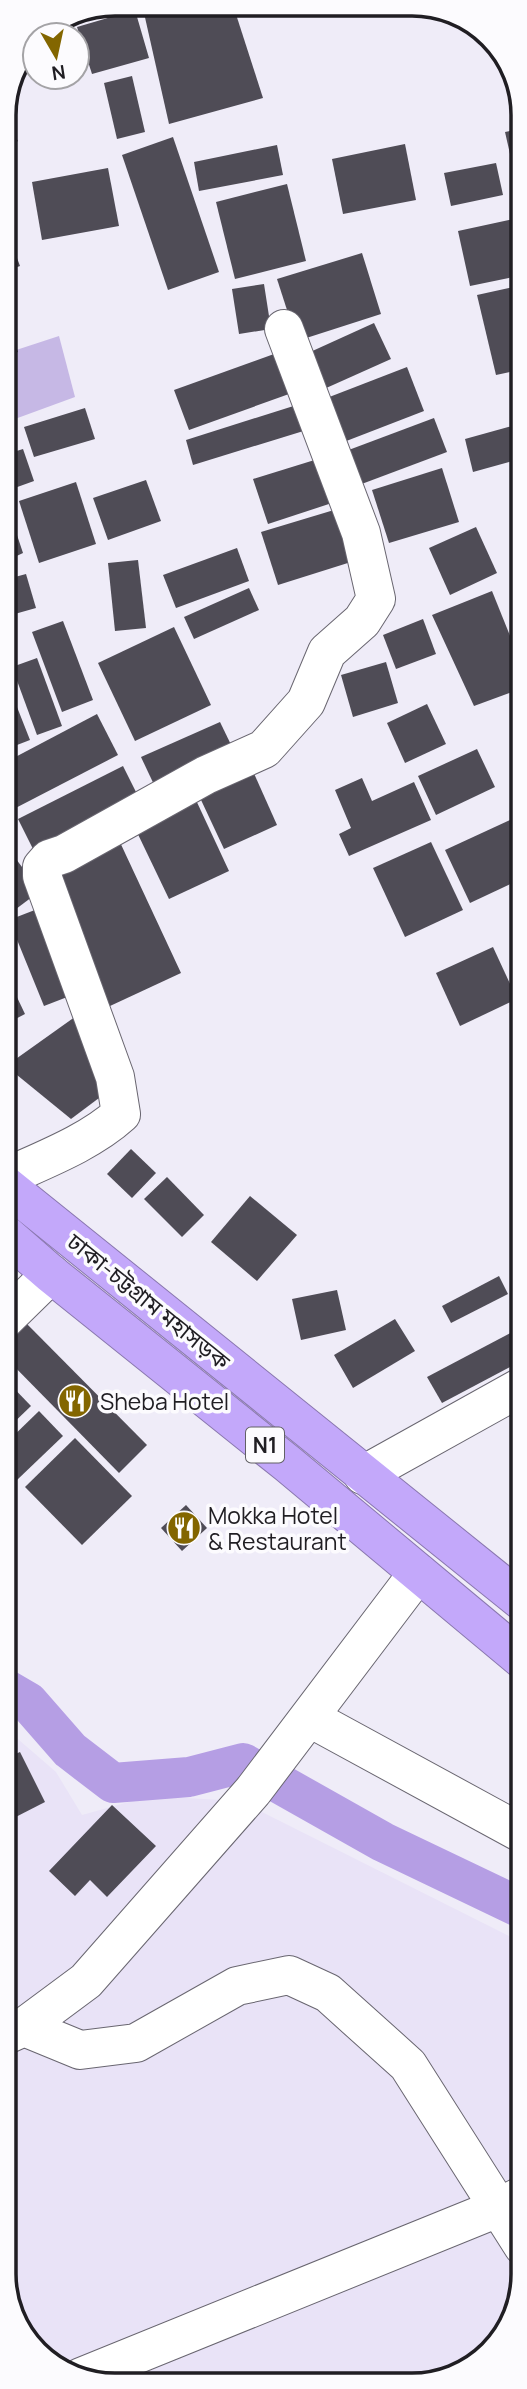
<svg xmlns="http://www.w3.org/2000/svg" width="527" height="2389" viewBox="0 0 527 2389" font-family="Manrope,'Noto Sans Bengali',sans-serif">
<style>
.built{fill:#e9e3f7}
.green{fill:#c6b8e5}
.lines{fill:none;stroke-linecap:round;stroke-linejoin:round}
.canal{stroke:#b59ee4;stroke-width:40}
.building{fill:#4f4c56}
.minor-casing{stroke:#696670;stroke-width:40}
.highway-casing{stroke:#8a78af;stroke-width:40}
.minor{stroke:#fff;stroke-width:38}
.highway{stroke:#c3a8fa;stroke-width:38}
.labels{text-anchor:middle;dominant-baseline:central;stroke-width:7;stroke-linejoin:round;paint-order:stroke}
.shield{fill:#fcfbfe;stroke:#626065;stroke-width:2}
.shield-label{font-size:21px;font-weight:bold;fill:#201e23}
.street-label{font-size:23px;fill:#201e23;stroke:#fcfbfe}
.poi-label{font-size:23px;fill:#201e23;stroke:#fcfbfe;text-anchor:start}
.rim{fill:none;stroke:#201e23;stroke-width:3.5}
</style>
<rect width="100%" height="100%" fill="#efecf8"/>
<polygon class="built" points="4,1727 56,1772 82,1815 150,1796 240,1801 523,1943 523,2281 491,2353 426,2385 93,2383 31,2348 4,2288"/>
<polygon class="green" points="59,336 75,397 4,423 4,354"/>
<g class="lines">
<polyline class="canal" points="4,1688 28,1702 70,1750 113,1783 189,1777 243,1763 383,1842 523,1909"/>
</g>
<g class="building">
<polygon points="183,4 233,5 263,98 169,124 144,13"/>
<polygon points="135,10 149,58 92,74 77,27"/>
<polygon points="132,76 145,132 117,139 104,83"/>
<polygon points="4,119 18,141 4,150"/>
<polygon points="523,128 523,184 517,185 505,132"/>
<polygon points="173,137 219,272 168,290 122,155"/>
<polygon points="405,144 416,200 343,214 332,159"/>
<polygon points="277,145 283,175 199,191 194,162"/>
<polygon points="496,163 503,195 451,206 444,173"/>
<polygon points="108,168 119,226 42,240 32,182"/>
<polygon points="287,184 306,261 235,279 216,202"/>
<polygon points="523,217 523,275 470,286 458,231"/>
<polygon points="6,229 20,266 4,272 4,230"/>
<polygon points="362,253 381,314 297,341 277,279"/>
<polygon points="264,284 271,329 239,334 232,289"/>
<polygon points="523,285 523,369 496,375 477,295"/>
<polygon points="4,311 18,352 4,356"/>
<polygon points="374,323 391,359 324,389 308,353"/>
<polygon points="274,354 289,394 189,430 174,390"/>
<polygon points="407,367 424,411 336,445 319,401"/>
<polygon points="303,403 310,429 193,465 186,440"/>
<polygon points="85,408 95,439 34,457 24,427"/>
<polygon points="434,418 447,452 359,485 346,451"/>
<polygon points="523,423 523,458 473,472 465,439"/>
<polygon points="23,449 34,481 9,490 4,473 4,455"/>
<polygon points="321,458 335,502 268,524 253,479"/>
<polygon points="442,468 459,522 389,543 372,490"/>
<polygon points="146,480 161,521 108,540 93,498"/>
<polygon points="76,482 96,544 39,563 19,501"/>
<polygon points="4,496 23,553 4,562"/>
<polygon points="334,510 351,562 278,585 261,532"/>
<polygon points="476,527 497,573 450,595 429,548"/>
<polygon points="237,548 249,581 176,608 163,575"/>
<polygon points="138,560 146,628 115,631 108,563"/>
<polygon points="26,574 36,608 4,617 4,580"/>
<polygon points="249,588 259,610 194,639 184,617"/>
<polygon points="492,591 523,668 523,688 474,706 432,615"/>
<polygon points="423,619 436,654 396,669 383,635"/>
<polygon points="63,621 93,700 62,712 32,632"/>
<polygon points="174,627 211,705 135,741 98,663"/>
<polygon points="37,658 62,726 37,735 12,667"/>
<polygon points="386,662 398,703 353,717 341,675"/>
<polygon points="4,674 30,740 4,750"/>
<polygon points="427,704 446,744 405,763 387,723"/>
<polygon points="97,714 118,755 4,814 4,763"/>
<polygon points="220,722 236,755 157,791 141,757"/>
<polygon points="477,749 495,787 436,815 418,776"/>
<polygon points="248,760 277,825 224,849 194,785"/>
<polygon points="123,766 139,798 34,851 18,819"/>
<polygon points="362,778 372,801 414,782 431,820 349,856 339,834 351,828 335,790"/>
<polygon points="195,798 229,871 169,899 134,826"/>
<polygon points="523,814 523,878 470,903 445,850"/>
<polygon points="118,838 181,973 110,1006 47,870"/>
<polygon points="431,842 463,910 405,937 373,868"/>
<polygon points="4,843 40,891 4,918"/>
<polygon points="523,894 523,920 513,898"/>
<polygon points="40,908 75,994 44,1006 9,920"/>
<polygon points="493,947 517,999 460,1026 436,973"/>
<polygon points="4,970 25,1014 4,1025"/>
<polygon points="79,1014 107,1092 71,1119 6,1066"/>
<polygon points="131,1149 156,1173 132,1198 107,1174"/>
<polygon points="167,1177 204,1215 182,1237 144,1199"/>
<polygon points="250,1196 297,1235 257,1281 211,1242"/>
<polygon points="499,1276 508,1294 451,1323 442,1306"/>
<polygon points="337,1290 346,1330 301,1340 292,1299"/>
<polygon points="395,1319 415,1351 353,1388 334,1355"/>
<polygon points="24,1321 147,1445 119,1473 4,1356 4,1341"/>
<polygon points="520,1328 523,1333 523,1360 442,1403 427,1377"/>
<polygon points="4,1378 31,1406 4,1432"/>
<polygon points="39,1411 63,1436 17,1480 4,1467 4,1445"/>
<polygon points="75,1438 132,1496 82,1545 25,1487"/>
<polygon points="186,1505 207,1528 182,1551 161,1528"/>
<polygon points="20,1752 45,1802 4,1823 4,1759"/>
<polygon points="112,1805 156,1846 107,1897 90,1880 75,1896 49,1871"/>
</g>
<g class="lines">
<g class="minor-casing">
<g id="minor">
<path d="M4,1178c39,-18 85,-35 117,-64l-6,-37 -73,-201v-9l7,-8 15,-5 142,-79 58,-26 42,-47 21,-50 35,-31 14,-22 -15,-66 -77,-204"/>
<polyline points="4,1320 51,1274"/>
<polyline points="363,1475 523,1386"/>
<polyline points="310,1718 523,1834"/>
<polyline points="24,2027 86,1981 253,1791 418,1573"/>
<polyline points="4,2036 24,2027 80,2050 136,2043 237,1986 289,1975 328,1993 408,2065 523,2246"/>
<polyline points="81,2377 498,2208 523,2195"/>
</g>
</g>
<g class="highway-casing">
<g id="highway">
<polyline points="4,1184 523,1602"/>
<polyline points="4,1233 51,1274 288,1464 523,1660"/>
</g>
</g>
<use href="#minor" class="minor"/>
<use href="#highway" class="highway"/>
</g>
<defs>
<g id="restaurant-disc" transform="scale(1.75)"><circle r="9.5" fill="#836600" stroke="#fcfbfe"/><path d="M-5-6h1v4h1v-4h1v4h1v-4h1v5L-1.5 .5V6h-2V.5L-5-1ZM5-6V6H3V1.5H1.5Q1.5-4 5-6Z" fill="#fff"/></g>
</defs>
<g fill-rule="evenodd">
<use href="#restaurant-disc" x="75" y="1401"/>
<use href="#restaurant-disc" x="184" y="1528"/>
</g>
<g class="labels">
<rect class="shield" x="246" y="1427.5" width="38" height="35" rx="5"/>
<g class="shield-label">
<text x="265" y="1445">N1</text>
</g>
<g class="street-label">
<text transform="translate(149 1301) rotate(39)">ঢাকা-চট্টগ্রাম মহাসড়ক</text>
</g>
<g class="poi-label">
<text x="100" y="1401">Sheba Hotel</text>
<text x="208" y="1515">Mokka Hotel<tspan x="208" dy="26">&amp; Restaurant</tspan></text>
</g>
</g>
<path d="M0 0H527V2389H0ZM115 16H412A99 99 0 0 1 511 115V2274A99 99 0 0 1 412 2373H115A99 99 0 0 1 16 2274V115A99 99 0 0 1 115 16Z" fill="#fcfbfe" fill-rule="evenodd"/>
<path class="rim" d="M115 16H412A99 99 0 0 1 511 115V2274A99 99 0 0 1 412 2373H115A99 99 0 0 1 16 2274V115A99 99 0 0 1 115 16Z"/>
<g transform="translate(56 56) rotate(171)"><circle r="33" fill="#fcfbfe" stroke="#a4a3a6" stroke-width="2"/>
<path d="M0-5L12 26L0 18L-12 26Z" fill="#836600"/>
<text y="-10" font-size="19" font-weight="bold" text-anchor="middle" fill="#201e23">N</text>
</g>
</svg>
